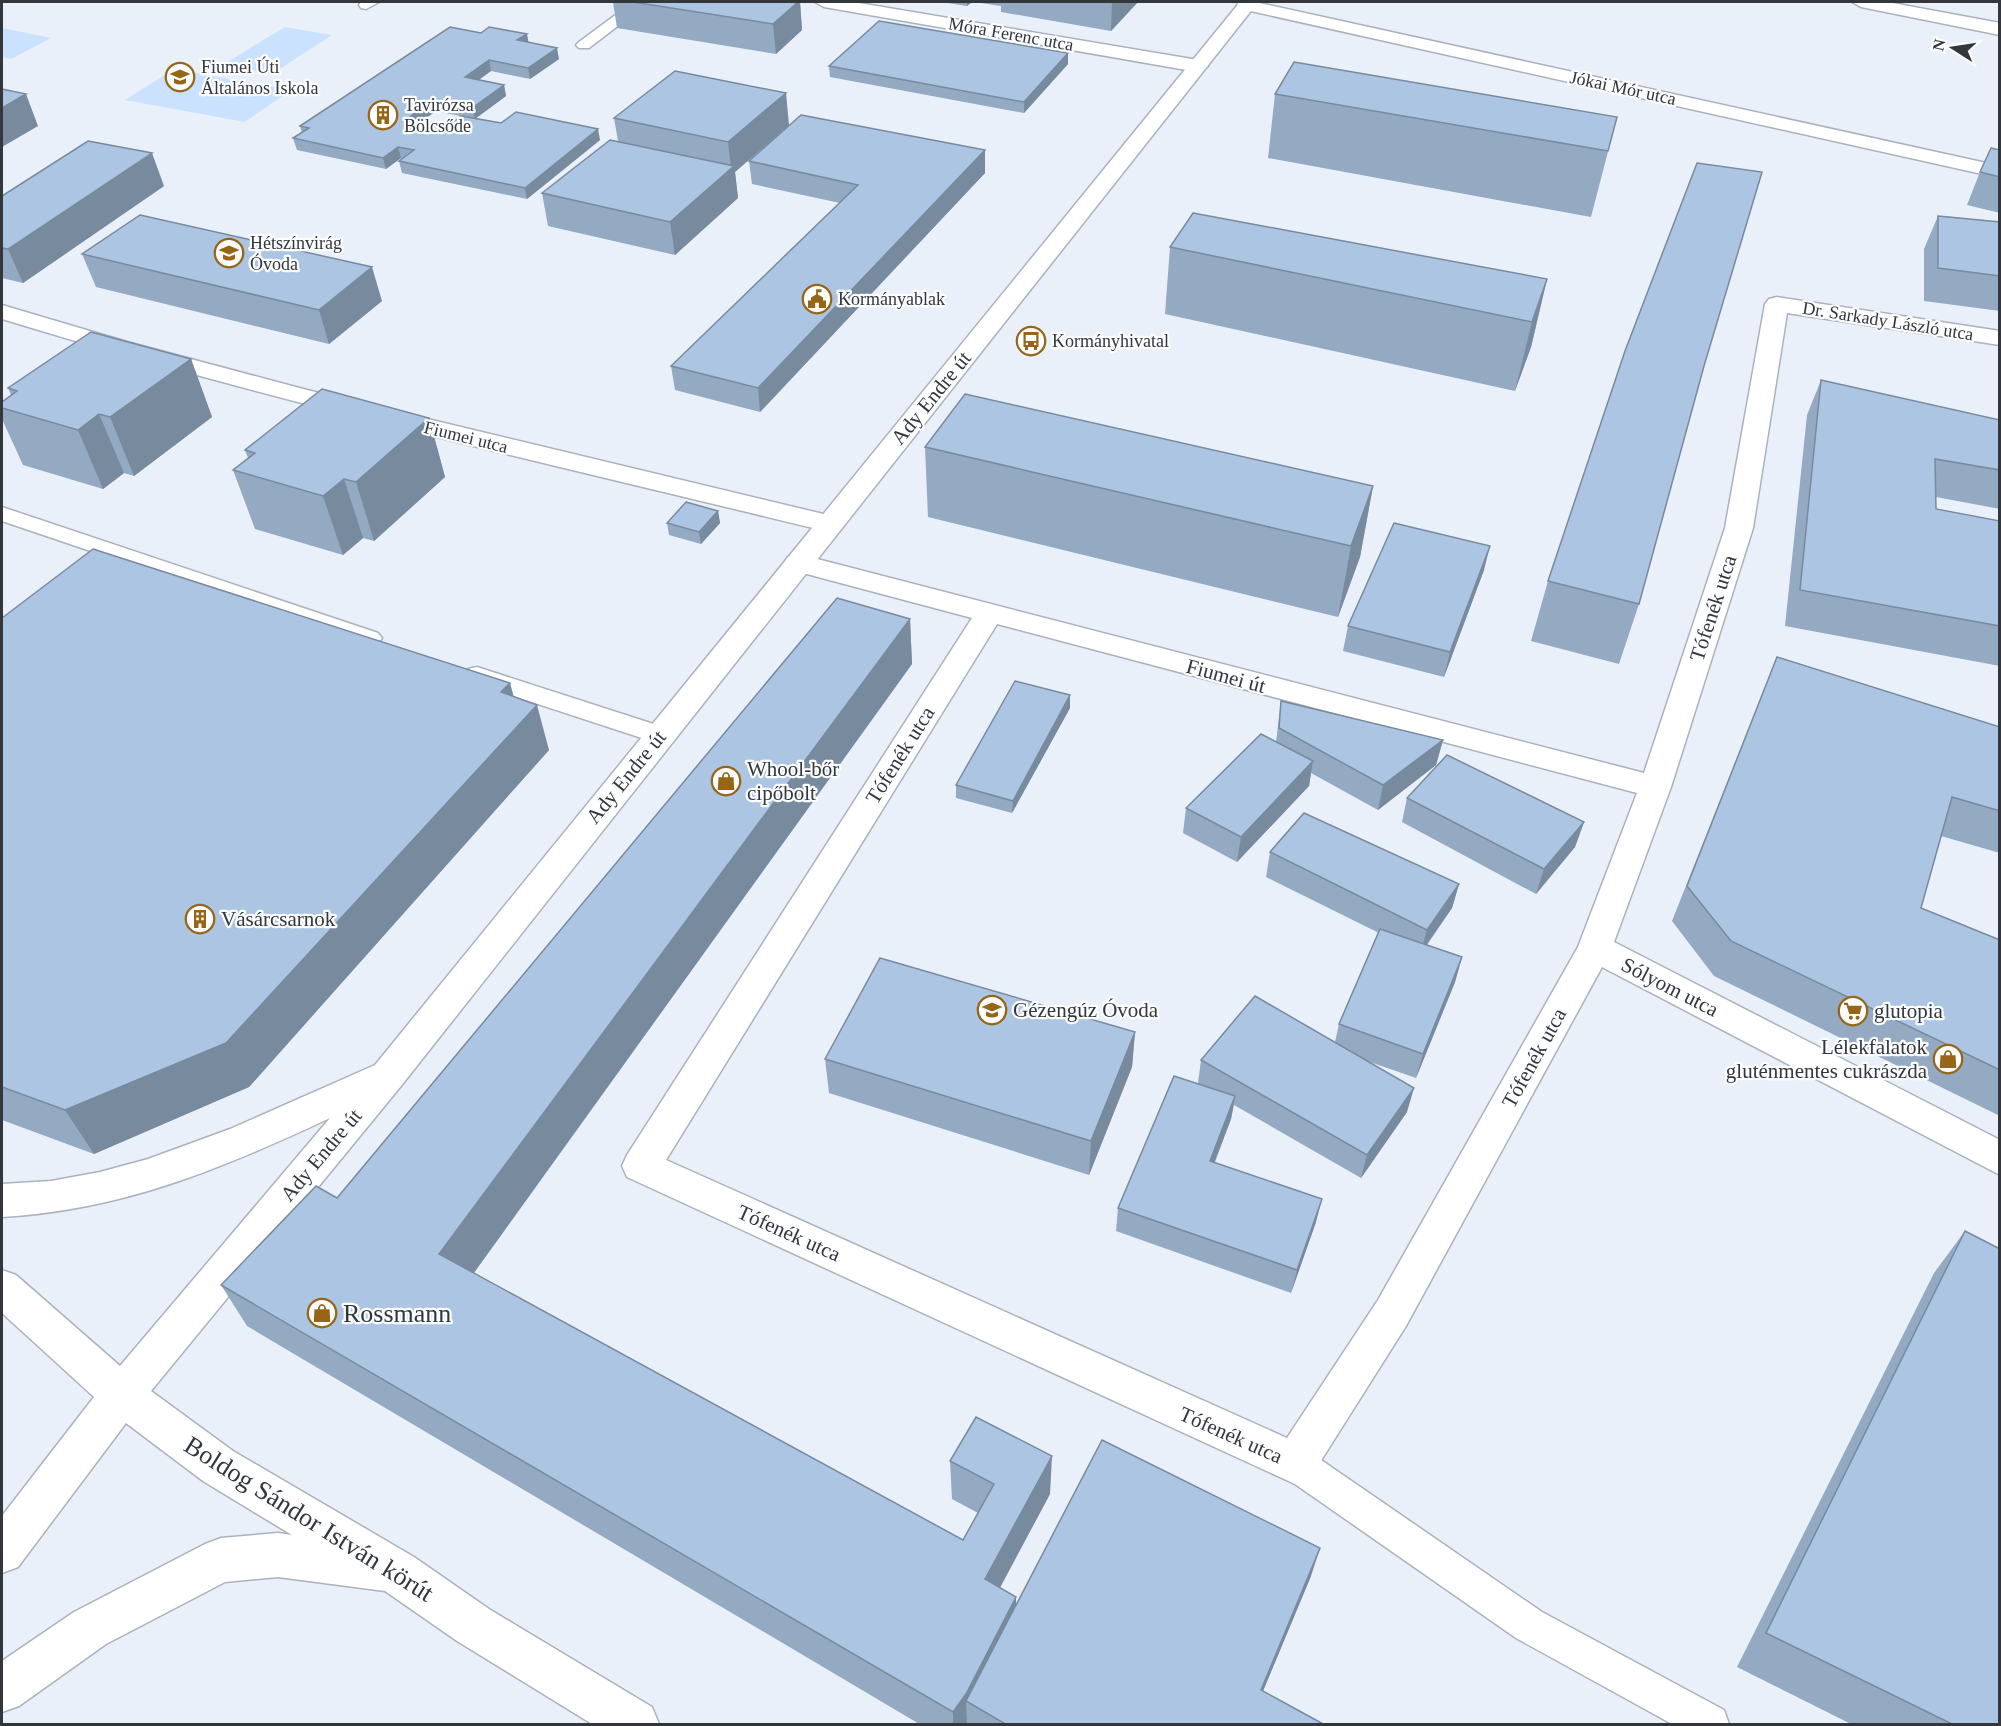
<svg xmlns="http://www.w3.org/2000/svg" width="2001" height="1726" viewBox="0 0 2001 1726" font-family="Georgia,serif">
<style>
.green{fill:#cae2fe}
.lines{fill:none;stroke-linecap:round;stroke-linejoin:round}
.lane-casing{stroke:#abb2bb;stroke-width:3}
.street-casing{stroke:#abb2bb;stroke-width:3}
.secondary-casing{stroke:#abb2bb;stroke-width:3}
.lane{fill:#fff;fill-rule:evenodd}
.street{fill:#fff;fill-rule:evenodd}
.secondary{fill:#fff;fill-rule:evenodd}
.wall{fill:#94a9c2;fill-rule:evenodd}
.shaded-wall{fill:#788a9e}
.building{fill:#acc5e2;stroke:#788a9e;stroke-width:1.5}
.labels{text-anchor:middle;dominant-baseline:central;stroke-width:4.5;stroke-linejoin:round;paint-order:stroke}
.far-street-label{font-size:18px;fill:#33363a;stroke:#fbfdff}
.far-poi-label{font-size:18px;fill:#33363a;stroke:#fbfdff;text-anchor:start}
.street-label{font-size:21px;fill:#33363a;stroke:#fbfdff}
.poi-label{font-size:21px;fill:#33363a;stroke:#fbfdff;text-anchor:start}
.near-poi-label{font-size:26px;fill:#33363a;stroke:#fbfdff;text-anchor:start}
.near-street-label{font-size:26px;fill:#33363a;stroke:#fbfdff}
</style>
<rect width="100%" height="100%" fill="#e9f0fa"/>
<g class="green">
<polygon points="285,27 332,35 272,74 224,64"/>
<polygon points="2,28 51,38 11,59 2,57"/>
<polygon points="174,69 291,90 245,122 125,100"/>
</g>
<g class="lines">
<g class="lane-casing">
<g id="lane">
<polygon points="361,2 379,2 366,9 361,8 359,5"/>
<polygon points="633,2 649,2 589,48 579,48 576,45 579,42"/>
<polygon points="2,507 378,633 382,638 378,643 370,646 362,643 2,521"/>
<polygon points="477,667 669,729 673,735 669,741 660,744 468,681 465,675 468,669"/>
<polygon points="1295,1446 1308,1451 1542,1612 1724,1710 1729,1724 1672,1724 1516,1638 1282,1475 1277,1463 1282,1451"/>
</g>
</g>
<g class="street-casing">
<g id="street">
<polygon points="815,2 853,2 1198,60 1208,66 1198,72 824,7"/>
<polygon points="1239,2 1255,2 2000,166 2000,178 1246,10 1240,9 1237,5"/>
<polygon points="1852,2 1887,2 2000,23 2000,35 1861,7"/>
<path d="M1777,297l223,34v14l-213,-32 -34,215 -82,259 -57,155 386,198v35l-398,-208 -196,359 -96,152 -15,6 -668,-307 -5,-11 5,-11 345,-537 -184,-49 -4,-6 4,-6 10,-3 846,219 81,-245 40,-224 4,-5zM997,624l640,169 -59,154 -200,353 -91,138 -621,-278z"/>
<path d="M2,305l125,37 180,48 533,128 4,6 -4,6 -10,2c-277,-67 -556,-130 -828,-213z"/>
</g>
</g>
<g class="secondary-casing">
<path id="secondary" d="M1240,2h18l-857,1084 -250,305 82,60 181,106 75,52 163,98 7,17h-67l-135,-83 -72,-50 -107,-14 -53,5 -119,62 -87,62 -17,6v-51l72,-49 131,-68 16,-6 57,-5 14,2 -89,-54 -77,-58 -108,144 -16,6v-57l92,-119 -92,-84v-43l14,5 104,91 210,-248c-109,51 -207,92 -328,99v-33l49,-3 49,-9 48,-13 82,-30 145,-64z"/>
</g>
<use href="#lane" class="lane"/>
<use href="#street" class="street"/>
<use href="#secondary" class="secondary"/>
</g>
<g class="wall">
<polygon points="613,2 800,2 802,30 776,54 617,28"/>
<polygon points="941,2 972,2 967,6"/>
<polygon points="974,2 1138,2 1111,31 1001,12 1001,6"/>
<path d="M528,42l31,17 -29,20 -39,-8 -12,9 25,5 2,11 -30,22 124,22 -73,59 -125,-26 -3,-12 3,-2 -1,-1 -15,11 -89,-19 -4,-12 9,-5 -2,-7zM436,111l24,5 -12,10 -26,-5z"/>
<polygon points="1068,53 1068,64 1024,113 830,77 829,66"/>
<polygon points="1275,94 1617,117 1591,217 1268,158"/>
<polygon points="614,118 789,125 735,172 738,198 675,255 548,226 542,193 618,141"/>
<polygon points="2000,150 2000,213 1967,205 1980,172"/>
<polygon points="749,161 985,173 760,412 675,390 671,366 840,203 752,184"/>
<polygon points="164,186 23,283 2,278 2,196"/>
<polygon points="1938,216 2000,222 2000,311 1924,301 1924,249"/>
<polygon points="1170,247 1547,279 1531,347 1515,391 1165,314"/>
<polygon points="82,254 382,301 329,344 96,287"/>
<polygon points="191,359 212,417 134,476 124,473 103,489 23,465 2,419 2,402 11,395 8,388"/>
<polygon points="1704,366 1639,604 1619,664 1531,641 1548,581"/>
<polygon points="1821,380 2000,420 2000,509 1936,497 1936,509 2000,521 2000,666 1785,626 1807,415"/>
<polygon points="429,418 445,477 374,541 363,538 343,555 255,529 233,470 248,458 245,450"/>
<polygon points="925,447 1373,486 1360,557 1338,617 928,517"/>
<polygon points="718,511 720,523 701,544 669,535 667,523"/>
<polygon points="1484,570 1444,677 1343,651 1348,626"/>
<polygon points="2,618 514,696 549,750 249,1087 94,1154 2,1120"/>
<polygon points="910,619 912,664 474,1273 963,1540 978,1513 952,1499 950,1461 1050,1494 1000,1588 1016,1605 1311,1576 1263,1691 1325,1725 921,1725 247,1326 221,1285 337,1198"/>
<polygon points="1777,657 2000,727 2000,853 1941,836 1921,908 2000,940 2000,1116 1714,976 1672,921"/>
<polygon points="1281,701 1443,740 1436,765 1378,810 1311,773 1309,786 1237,862 1183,833 1186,808 1276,742"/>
<polygon points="1070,708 1012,813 956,798 956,785"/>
<polygon points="1407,798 1584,822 1575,847 1536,894 1402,822"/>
<polygon points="1270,852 1459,884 1452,908 1427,945 1462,957 1455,982 1416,1078 1367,1061 1407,1112 1361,1178 1234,1105 1231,1119 1215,1162 1316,1222 1291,1293 1116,1231 1118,1208 1198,1083 1201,1060 1335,1042 1339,1024 1379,933 1266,877"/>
<polygon points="1135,1032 1132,1067 1089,1175 829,1093 825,1059"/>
<polygon points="1965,1231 2000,1725 1853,1725 1737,1667 1934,1273"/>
</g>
<g class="shaded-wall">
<polygon points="798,2 800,2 802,30 776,54 773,24"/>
<polygon points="967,2 972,2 967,6"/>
<polygon points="1112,2 1138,2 1111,31"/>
<polygon points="527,34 529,45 517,40"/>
<polygon points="557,48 559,59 530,79 528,68"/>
<polygon points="1068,53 1068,64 1024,113 1024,102"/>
<polygon points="489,60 491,71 467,88 465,77"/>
<polygon points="504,85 506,96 475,119 472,108"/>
<polygon points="786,93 789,125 735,172 738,198 675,255 670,222 731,168 728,142"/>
<polygon points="26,94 38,126 2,147 2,108"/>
<polygon points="433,100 436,111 411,129 408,118"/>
<polygon points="598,129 600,140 527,199 525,188"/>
<polygon points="398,147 401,158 386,169 383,158"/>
<polygon points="985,150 985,173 760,412 758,388"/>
<polygon points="152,153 164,186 23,283 8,249"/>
<polygon points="372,267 382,301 329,344 319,310"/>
<polygon points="1547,279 1531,347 1515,391 1532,322"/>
<polygon points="191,359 212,417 134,476 110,417"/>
<polygon points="99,414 124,473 103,489 78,430"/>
<polygon points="429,418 445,477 374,541 356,482"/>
<polygon points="344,479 363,538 343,555 323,496"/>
<polygon points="1373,486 1360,557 1338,617 1351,546"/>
<polygon points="718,511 720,523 701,544 699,532"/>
<polygon points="1490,546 1484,570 1444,677 1450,652"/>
<polygon points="910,619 912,664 457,1296 439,1254"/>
<polygon points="510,683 521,723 537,705 549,750 249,1087 94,1154 65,1110"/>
<polygon points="1070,695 1070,708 1012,813 1013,801"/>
<polygon points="1443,740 1436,765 1378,810 1383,785"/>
<polygon points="1313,761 1309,786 1237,862 1241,837"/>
<polygon points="1584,822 1575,847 1536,894 1544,869"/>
<polygon points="1459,884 1452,908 1420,954 1427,930"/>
<polygon points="1462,957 1455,982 1416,1078 1423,1054"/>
<polygon points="1135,1032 1132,1067 1089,1175 1091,1141"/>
<polygon points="1414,1088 1407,1112 1361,1178 1367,1155"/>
<polygon points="1235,1096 1231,1119 1206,1184 1210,1161"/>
<polygon points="1322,1199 1316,1222 1291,1293 1297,1270"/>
<polygon points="1052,1456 1050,1494 985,1615 985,1579"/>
<polygon points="1320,1548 1311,1576 1253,1715 1261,1690"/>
<polygon points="1016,1597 1016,1632 966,1701 967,1725 953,1725 953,1712"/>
</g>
<g class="building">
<polygon points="633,2 798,2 773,24"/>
<polygon points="879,21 1068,53 1024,102 829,66"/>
<polygon points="450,27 481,33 489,27 527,34 517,40 557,48 528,68 489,60 465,77 504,85 472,108 433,100 408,118 448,126 461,116 501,123 516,112 598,129 525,188 399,161 414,150 398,147 383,158 293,138 309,128 300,126"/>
<polygon points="1294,62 1617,117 1608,151 1275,94"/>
<polygon points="675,71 786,93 728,142 614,118"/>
<polygon points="2,89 26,94 2,108"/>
<polygon points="801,115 985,150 758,388 671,366 858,185 749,161"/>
<polygon points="610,140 734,166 670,222 542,193"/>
<polygon points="88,141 152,153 8,249 2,248 2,196"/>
<polygon points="1991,148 2000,150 2000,177 1980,172"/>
<polygon points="1697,163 1762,172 1704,366 1639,604 1548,581 1625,351"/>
<polygon points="1193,213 1547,279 1532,322 1170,247"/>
<polygon points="140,215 372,267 319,310 82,254"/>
<polygon points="1938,216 2000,222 2000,276 1938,268"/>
<polygon points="91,332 191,359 110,417 99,414 78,430 2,408 2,402 17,391 8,388"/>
<polygon points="1821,380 2000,420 2000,470 1935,459 1936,509 2000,521 2000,626 1800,590"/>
<polygon points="322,389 429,418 356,482 344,479 323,496 233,470 255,453 245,450"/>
<polygon points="965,394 1373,486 1351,546 925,447"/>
<polygon points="686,502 718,511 699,532 667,523"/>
<polygon points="1394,523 1490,546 1450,652 1348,626"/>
<polygon points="93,549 510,683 501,692 537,705 226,1043 65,1110 2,1087 2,618"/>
<polygon points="837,598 910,619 439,1254 963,1540 994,1484 950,1461 976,1417 1052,1456 985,1579 1016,1597 966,1694 953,1712 221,1285 316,1186 337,1198"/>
<polygon points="1777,657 2000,727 2000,811 1952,797 1921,908 2000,940 2000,1070 1731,941 1687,886"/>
<polygon points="1015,681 1070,695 1013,801 956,785"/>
<polygon points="1281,701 1443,740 1383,785 1279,728"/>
<polygon points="1261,734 1313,761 1241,837 1186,808"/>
<polygon points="1447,755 1584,822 1544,869 1407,798"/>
<polygon points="1304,813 1459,884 1427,930 1270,852"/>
<polygon points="1380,929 1462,957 1423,1054 1339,1024"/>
<polygon points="880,958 1135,1032 1091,1141 825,1059"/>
<polygon points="1255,996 1414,1088 1367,1155 1201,1060"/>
<polygon points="1174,1076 1235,1096 1210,1161 1322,1199 1297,1270 1118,1208"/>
<polygon points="1965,1231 2000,1249 2000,1725 1954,1725 1766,1633"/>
<polygon points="1102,1440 1320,1548 1261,1690 1325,1725 1007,1725 966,1701"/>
</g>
<defs>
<g id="school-ring" transform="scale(1.5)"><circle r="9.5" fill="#fbfdff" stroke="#966516" stroke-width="1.5"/><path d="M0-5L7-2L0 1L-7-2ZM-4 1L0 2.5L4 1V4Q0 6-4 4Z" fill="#966516"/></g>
<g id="building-ring" transform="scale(1.5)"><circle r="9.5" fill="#fbfdff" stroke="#966516" stroke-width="1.5"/><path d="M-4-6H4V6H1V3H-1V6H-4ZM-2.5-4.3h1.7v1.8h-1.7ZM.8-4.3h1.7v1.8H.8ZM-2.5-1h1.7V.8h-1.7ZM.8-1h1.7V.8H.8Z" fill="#966516"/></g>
<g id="civic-ring" transform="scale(1.5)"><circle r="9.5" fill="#fbfdff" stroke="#966516" stroke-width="1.5"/><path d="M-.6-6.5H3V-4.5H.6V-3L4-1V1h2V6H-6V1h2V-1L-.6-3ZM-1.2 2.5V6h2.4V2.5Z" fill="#966516"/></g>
<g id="bus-ring" transform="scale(1.5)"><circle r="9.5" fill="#fbfdff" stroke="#966516" stroke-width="1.5"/><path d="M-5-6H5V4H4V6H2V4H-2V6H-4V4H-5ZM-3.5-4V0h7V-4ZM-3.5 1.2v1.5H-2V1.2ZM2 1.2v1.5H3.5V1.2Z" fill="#966516"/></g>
<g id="shop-ring" transform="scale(1.5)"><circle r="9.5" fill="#fbfdff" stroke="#966516" stroke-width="1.5"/><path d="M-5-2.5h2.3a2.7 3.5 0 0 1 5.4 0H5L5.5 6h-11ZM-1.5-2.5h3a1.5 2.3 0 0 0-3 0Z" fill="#966516"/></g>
<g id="supermarket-ring" transform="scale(1.5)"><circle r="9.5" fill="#fbfdff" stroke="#966516" stroke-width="1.5"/><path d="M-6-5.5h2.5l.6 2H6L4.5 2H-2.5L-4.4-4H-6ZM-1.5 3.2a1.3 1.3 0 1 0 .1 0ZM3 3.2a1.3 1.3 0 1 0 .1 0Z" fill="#966516"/></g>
</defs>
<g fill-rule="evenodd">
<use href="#school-ring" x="180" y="77"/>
<use href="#building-ring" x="383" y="115"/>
<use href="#school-ring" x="229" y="253"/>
<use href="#civic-ring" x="817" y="299"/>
<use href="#bus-ring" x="1031" y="341"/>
<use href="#shop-ring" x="726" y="781"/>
<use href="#building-ring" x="200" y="919"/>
<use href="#school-ring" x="992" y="1010"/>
<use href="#supermarket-ring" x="1853" y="1011"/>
<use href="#shop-ring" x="1948" y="1059"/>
<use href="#shop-ring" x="322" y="1313"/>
</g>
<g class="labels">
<g class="far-street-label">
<text transform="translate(1011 34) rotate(10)">Móra Ferenc utca</text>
<text transform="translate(1623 88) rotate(12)">Jókai Mór utca</text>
<text transform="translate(1888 321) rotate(9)">Dr. Sarkady László utca</text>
<text transform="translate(466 437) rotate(14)">Fiumei utca</text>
</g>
<g class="far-poi-label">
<text x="201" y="67">Fiumei Úti<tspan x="201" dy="21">Általános Iskola</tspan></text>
<text x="404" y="105">Tavirózsa<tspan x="404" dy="21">Bölcsőde</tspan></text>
<text x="250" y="243">Hétszínvirág<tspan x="250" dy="21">Óvoda</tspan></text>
<text x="838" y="299">Kormányablak</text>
<text x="1052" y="341">Kormányhivatal</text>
</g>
<g class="street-label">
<text transform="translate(931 398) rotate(-51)">Ady Endre út</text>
<text transform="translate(1713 608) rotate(-72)">Tófenék utca</text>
<text transform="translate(1226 676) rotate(15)">Fiumei út</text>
<text transform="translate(900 755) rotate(-58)">Tófenék utca</text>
<text transform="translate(626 777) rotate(-51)">Ady Endre út</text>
<text transform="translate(1670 987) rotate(27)">Sólyom utca</text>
<text transform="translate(1534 1058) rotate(-61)">Tófenék utca</text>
<text transform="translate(321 1155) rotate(-50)">Ady Endre út</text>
<text transform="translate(789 1233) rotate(24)">Tófenék utca</text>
<text transform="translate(1231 1435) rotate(24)">Tófenék utca</text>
</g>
<g class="poi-label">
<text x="747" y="769">Whool-bőr<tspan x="747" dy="24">cipőbolt</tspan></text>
<text x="221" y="919">Vásárcsarnok</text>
<text x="1013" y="1010">Gézengúz Óvoda</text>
<text x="1874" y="1011">glutopia</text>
<text x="1927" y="1047" text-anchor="end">Lélekfalatok<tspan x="1927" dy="24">gluténmentes cukrászda</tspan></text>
</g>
<g class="near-poi-label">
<text x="343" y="1313">Rossmann</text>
</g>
<g class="near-street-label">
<text transform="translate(309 1519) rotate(32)">Boldog Sándor István körút</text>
</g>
</g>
<rect width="2001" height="1726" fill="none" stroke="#33363a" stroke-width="6"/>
<g transform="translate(1953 48) rotate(282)" stroke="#fbfdff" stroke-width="4.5" paint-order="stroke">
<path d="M0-4.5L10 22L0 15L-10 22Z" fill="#33363a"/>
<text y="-9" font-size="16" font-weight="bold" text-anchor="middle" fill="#33363a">N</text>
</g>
</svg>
